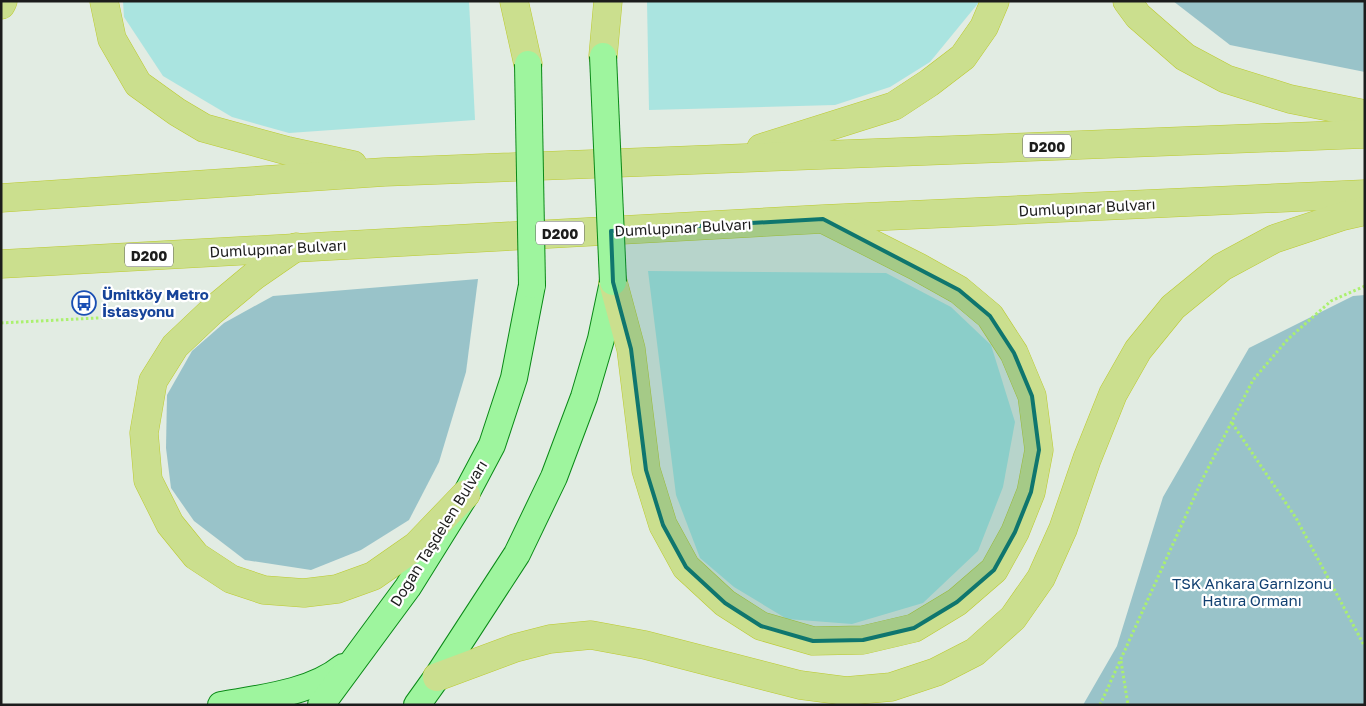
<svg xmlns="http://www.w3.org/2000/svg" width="1366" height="706" viewBox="0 0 1366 706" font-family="'Golos Text',sans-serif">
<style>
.grass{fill:#aae4e0}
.forest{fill:#99c3c9}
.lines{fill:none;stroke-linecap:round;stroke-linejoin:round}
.major-casing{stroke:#0a8917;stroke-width:28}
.highway-casing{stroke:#bcca2f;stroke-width:29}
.path{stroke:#abf06f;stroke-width:3;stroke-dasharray:2.5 2.5;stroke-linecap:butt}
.major{stroke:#9ef59e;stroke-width:26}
.highway{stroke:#cbdf8e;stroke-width:28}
.major-bridge-casing{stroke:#0a8917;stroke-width:28;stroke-linecap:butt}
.major-bridge{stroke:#9ef59e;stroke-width:26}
.marked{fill:#0f766e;fill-opacity:0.2;stroke:#0f766e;stroke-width:4;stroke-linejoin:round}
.labels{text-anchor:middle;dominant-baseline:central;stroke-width:4.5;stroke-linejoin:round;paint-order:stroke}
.shield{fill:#fff;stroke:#606060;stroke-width:1}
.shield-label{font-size:14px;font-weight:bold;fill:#1c1c1c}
.street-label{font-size:15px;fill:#1c1c1c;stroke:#fff}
.transit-label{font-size:15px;font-weight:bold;fill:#164399;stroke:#fff;text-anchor:start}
.park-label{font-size:15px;fill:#124071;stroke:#fff}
</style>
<rect width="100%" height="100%" fill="#e2ece3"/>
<g class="grass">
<polygon points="123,1 469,1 475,120 289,133 232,117 163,76 124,17"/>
<polygon points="647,1 980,1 930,62 890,87 835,105 649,110"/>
<polygon points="648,271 886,273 951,307 991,345 1015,422 1003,487 978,551 923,603 852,624 787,619 734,587 700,558 676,495"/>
</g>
<g class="forest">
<polygon points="1173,1 1365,1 1365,72 1230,45"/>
<polygon points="478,279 466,372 439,462 409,520 361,550 311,570 245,560 194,521 171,488 166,448 167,395 192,351 224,323 273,296"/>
<polygon points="1365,295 1365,705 1083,705 1117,646 1163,497 1249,348 1353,296"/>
</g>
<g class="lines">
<g class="major-casing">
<g id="major">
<path d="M221,705c40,-7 90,-12 122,-38"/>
<polyline points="321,705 408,587 466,494 492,445 514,378 532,285"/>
<polyline points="417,705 437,677 517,554 554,477 584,397 601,339 613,282"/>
</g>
</g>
<g class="highway-casing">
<g id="highway">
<polyline points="104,1 112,39 138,84 177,112 204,128 288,151 353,165"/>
<polyline points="514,1 528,64"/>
<polyline points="1127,1 1138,16 1185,57 1226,79 1290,99 1365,114"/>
<polyline points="1,5 3,1"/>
<polyline points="603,56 608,1"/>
<polyline points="761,148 894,106 929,83 963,57 984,27 995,1"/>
<polyline points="1,198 384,172 1365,134"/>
<polyline points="296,247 254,276 212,311 175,346 153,381 144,433 148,480 170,524 196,556 231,579 264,590 304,593 337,589 373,576 416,546 466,494"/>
<polyline points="1,264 823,219 1365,194"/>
<polyline points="613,282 631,349 646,470 663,525 686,567 725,603 761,626 813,641 863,640 914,628 957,602 994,570 1015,532 1031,492 1039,450 1032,396 1014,353 990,316 959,290 918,267 827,221"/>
<polyline points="437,677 515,648 550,639 591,635 645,645 800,685 846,691 891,687 936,672 975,652 1013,618 1041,578 1063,529 1087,459 1113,394 1138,350 1173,307 1222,267 1274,239 1343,216 1365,211"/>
</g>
</g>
<g class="path">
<polyline points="1,323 173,314"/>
<polyline points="1232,423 1296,518 1365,647"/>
<polyline points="1121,661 1128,705"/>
<polyline points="1100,705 1202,480 1253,380 1288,339 1331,301 1365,286"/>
</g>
<use href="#major" class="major"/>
<use href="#highway" class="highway"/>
<g class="major-bridge-casing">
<g id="major-bridge">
<polyline points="603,56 613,282"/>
<polyline points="528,64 532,285"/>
</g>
</g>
<use href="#major-bridge" class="major-bridge"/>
</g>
<path class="marked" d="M823,219l136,71 31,26 24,37 18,43 7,54 -8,42 -16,40 -21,38 -37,32 -43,26 -51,12 -50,1 -52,-15 -36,-23 -39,-36 -23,-42 -17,-55 -15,-121 -18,-67 -2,-51z"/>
<defs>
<g id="bus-ring" transform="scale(1.25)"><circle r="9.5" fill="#fff" stroke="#1a4fb4" stroke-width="1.5"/><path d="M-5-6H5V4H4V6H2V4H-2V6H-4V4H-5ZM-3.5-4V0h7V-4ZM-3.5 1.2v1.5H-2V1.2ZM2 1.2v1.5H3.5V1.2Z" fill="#1a4fb4"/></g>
</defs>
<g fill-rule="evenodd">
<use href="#bus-ring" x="84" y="303"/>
</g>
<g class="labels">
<g class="shield">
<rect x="1023" y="134.5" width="48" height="23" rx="4"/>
<rect x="536" y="221.5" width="48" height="23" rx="4"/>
<rect x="125" y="243.5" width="48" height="23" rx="4"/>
</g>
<g class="shield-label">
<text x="1047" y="146">D200</text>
<text x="560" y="233">D200</text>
<text x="149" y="255">D200</text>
</g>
<g class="street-label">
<text transform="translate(1087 207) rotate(-3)">Dumlupınar Bulvarı</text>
<text transform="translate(683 227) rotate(-3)">Dumlupınar Bulvarı</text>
<text transform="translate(278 248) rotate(-3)">Dumlupınar Bulvarı</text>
<text transform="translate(438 533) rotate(-58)">Doğan Taşdelen Bulvarı</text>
</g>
<g class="transit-label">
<text x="102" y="294">Ümitköy Metro<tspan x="102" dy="17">İstasyonu</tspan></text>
</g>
<g class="park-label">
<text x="1252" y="583">TSK Ankara Garnizonu<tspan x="1252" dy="17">Hatıra Ormanı</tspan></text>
</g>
</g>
<rect width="1366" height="706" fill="none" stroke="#1c1c1c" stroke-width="5"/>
</svg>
